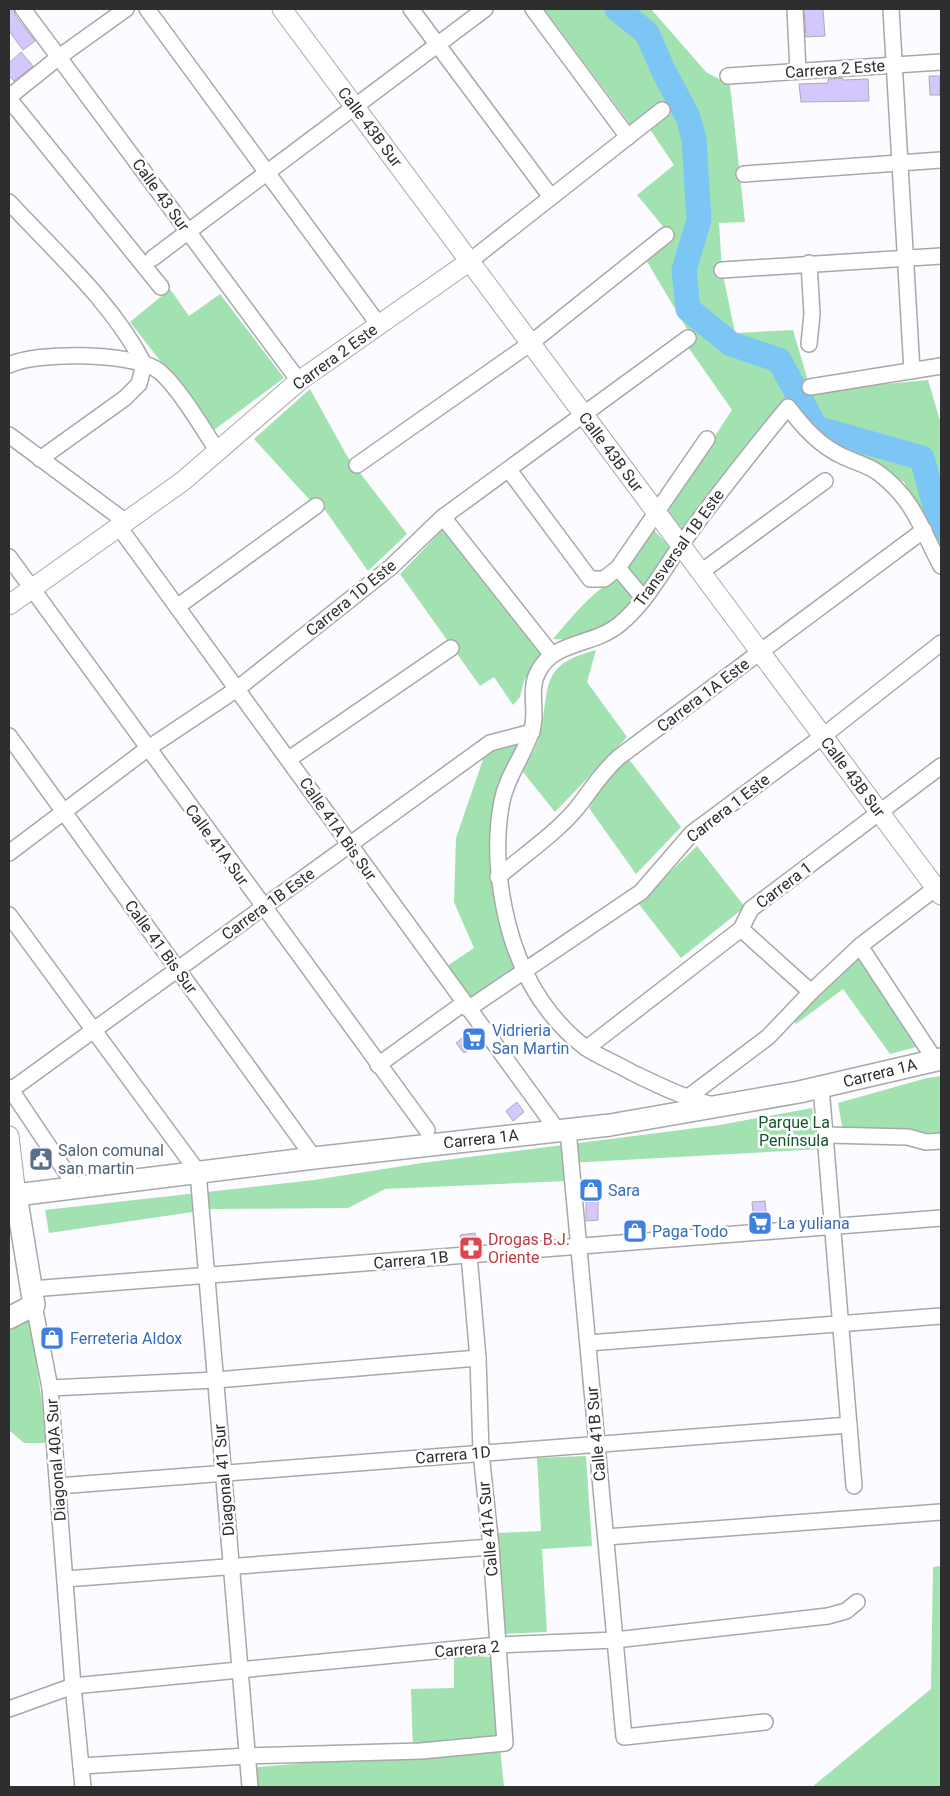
<svg xmlns="http://www.w3.org/2000/svg" width="950" height="1796" viewBox="0 0 950 1796" font-family="Roboto,sans-serif">
<style>
.green{fill:#a1e2b0}
.lines{fill:none;stroke-linecap:round;stroke-linejoin:round}
.river{stroke:#7cc6f6;stroke-width:25}
.building{fill:#d3c7fe;stroke:#acacaf}
.minor-casing{stroke:#a8a8ab;stroke-width:18}
.tertiary-casing{stroke:#a8a8ab;stroke-width:21}
.secondary-casing{stroke:#a8a8ab;stroke-width:24}
.minor{stroke:#fff;stroke-width:15}
.tertiary{stroke:#fff;stroke-width:19}
.secondary{stroke:#fff;stroke-width:21}
.labels{text-anchor:middle;dominant-baseline:central;stroke-width:5;stroke-linejoin:round;paint-order:stroke}
.street-label{font-size:16px;fill:#2e2e2f;stroke:#fff}
.shop-label{font-size:16px;fill:#366cbe;stroke:#fff;text-anchor:start}
.park-label{font-size:16px;fill:#13542b;stroke:#fff}
.service-label{font-size:16px;fill:#4e5e75;stroke:#fff;text-anchor:start}
.health-label{font-size:16px;fill:#be3a42;stroke:#fff;text-anchor:start}
</style>
<rect width="100%" height="100%" fill="#fcfbff"/>
<g class="green">
<polygon points="544,9 651,9 706,72 730,85 745,222 719,223 722,270 735,333 793,330 811,391 928,380 941,424 941,551 904,482 814,434 787,397 684,535 666,511 732,410 688,347 690,334 646,260 671,236 637,195 674,165 641,116 630,124"/>
<polygon points="170,289 189,316 220,294 284,378 214,430 130,322"/>
<polygon points="310,389 347,456 407,534 368,571 325,510 319,510 254,439"/>
<polygon points="445,527 543,648 524,681 520,697 513,705 494,677 480,686 400,574"/>
<polygon points="653,529 673,550 646,590 626,566"/>
<path d="M619,580l18,22 -11,14 -55,24 -18,-1c14,-16 46,-57 66,-59z"/>
<path d="M596,650l-9,32 40,55 -72,75 -32,-40c5,-13 14,-24 17,-38 11,-48 -2,-69 56,-84z"/>
<path d="M519,741c-11,25 -24,53 -27,80 -7,53 7,102 24,151l-45,30 -24,-36 27,-18 -20,-46 2,-64 31,-90z"/>
<polygon points="628,758 681,827 636,874 589,808 605,779"/>
<polygon points="697,846 745,907 681,958 638,903"/>
<polygon points="859,958 920,1046 890,1054 843,989 796,1024 793,1018"/>
<polygon points="941,1076 941,1133 843,1132 838,1103 927,1078"/>
<polygon points="812,1108 821,1149 568,1163 568,1181 385,1189 348,1208 213,1209 49,1233 45,1210 314,1180 422,1163 720,1125"/>
<polygon points="30,1320 48,1443 24,1443 9,1430 9,1331"/>
<polygon points="586,1456 592,1546 542,1549 547,1632 504,1634 497,1533 541,1531 537,1458"/>
<polygon points="941,1566 941,1787 812,1787 931,1689 933,1567"/>
<polygon points="454,1655 491,1657 504,1787 258,1787 257,1767 413,1754 411,1689 454,1688"/>
</g>
<g class="lines">
<polyline class="river" points="617,9 647,33 664,72 688,117 694,139 699,220 684,270 688,309 731,344 779,360 816,428 922,458 941,528"/>
</g>
<g class="building">
<polygon points="9,9 14,9 15,15 35,41 23,50 9,31"/>
<polygon points="804,9 823,9 825,36 806,37"/>
<polygon points="21,52 33,66 14,81 9,76 9,63"/>
<polygon points="929,76 940,76 940,95 930,95"/>
<polygon points="843,78 843,80 868,79 869,101 801,102 799,84 828,83 828,79"/>
<polygon points="473,1030 481,1041 464,1053 456,1043"/>
<polygon points="517,1102 524,1112 513,1121 506,1111"/>
<polygon points="598,1183 598,1220 586,1221 586,1184"/>
<polygon points="765,1201 767,1222 754,1223 752,1202"/>
<polygon points="640,1220 642,1232 626,1233 624,1222"/>
<polygon points="475,1233 477,1245 462,1246 460,1235"/>
</g>
<g class="lines">
<g class="minor-casing">
<g id="minor">
<polyline points="23,9 299,381"/>
<polyline points="147,9 379,325"/>
<polyline points="411,9 551,197"/>
<polyline points="533,9 628,137"/>
<polyline points="795,9 798,71"/>
<polyline points="891,9 912,371"/>
<polyline points="728,76 941,62"/>
<polyline points="9,97 59,57 126,9"/>
<polyline points="9,99 161,287"/>
<polyline points="744,174 941,160"/>
<path d="M9,202c47,51 103,100 135,162"/>
<polyline points="153,258 485,9"/>
<polyline points="470,261 662,110"/>
<polyline points="722,270 941,256"/>
<polyline points="809,344 812,314 809,263"/>
<path d="M9,365c29,-14 120,-12 147,4 19,12 49,63 62,83"/>
<polyline points="810,387 941,366"/>
<polyline points="9,435 126,522"/>
<polyline points="40,459 125,398 139,384 144,364"/>
<polyline points="357,465 531,343 666,235"/>
<polyline points="509,470 590,579 604,579 618,568 707,439"/>
<polyline points="443,517 552,655"/>
<polyline points="119,527 558,1131"/>
<polyline points="9,557 427,1130"/>
<polyline points="618,568 644,599"/>
<polyline points="701,572 825,481"/>
<polyline points="177,607 316,506"/>
<polyline points="9,736 314,1158"/>
<polyline points="289,759 451,648"/>
<polyline points="9,853 147,749 237,689 391,567 443,517 688,338"/>
<path d="M498,877c26,-22 57,-43 79,-69 14,-18 24,-35 42,-51l305,-227"/>
<polyline points="9,915 198,1172 250,1787"/>
<polyline points="860,946 935,1060"/>
<polyline points="811,992 860,946 941,884"/>
<polyline points="468,1009 641,892 692,833 823,736 941,643"/>
<polyline points="587,1048 741,929 751,909 941,766"/>
<polyline points="378,1065 464,1003"/>
<polyline points="9,1087 76,1187"/>
<polyline points="821,1087 854,1486"/>
<polyline points="11,1090 490,743 532,732"/>
<polyline points="687,1098 768,1037 811,992 741,929"/>
<path d="M713,1105c-29,-7 -55,-20 -82,-33 -14,-8 -31,-15 -45,-24 -46,-35 -71,-85 -82,-141 -7,-35 -9,-71 -2,-106 5,-25 21,-44 29,-68 8,-21 -4,-43 8,-63 17,-30 56,-24 82,-47 26,-22 42,-53 62,-81 33,-46 69,-91 105,-135 15,20 31,38 54,49 12,6 27,9 38,18 35,27 41,55 61,92"/>
<polyline points="568,1130 624,1737 765,1722"/>
<polyline points="826,1135 908,1137 926,1142 941,1141"/>
<polyline points="31,1289 941,1218"/>
<polyline points="34,1305 50,1388 73,1686 83,1787"/>
<polyline points="588,1343 941,1316"/>
<polyline points="50,1388 216,1380 478,1358"/>
<polyline points="58,1486 849,1425"/>
<polyline points="606,1537 941,1512"/>
<polyline points="65,1579 491,1547"/>
<polyline points="9,1709 73,1686 498,1645 615,1640 828,1616 846,1611 857,1602"/>
<polyline points="81,1766 247,1756 421,1751 505,1743 491,1547 481,1453 478,1358 469,1255"/>
</g>
</g>
<g class="tertiary-casing">
<g id="tertiary">
<polyline points="282,9 941,895"/>
<polyline points="9,605 183,481 299,381 470,261"/>
<polyline points="9,1136 16,1195"/>
</g>
</g>
<g class="secondary-casing">
<polyline id="secondary" points="9,1318 34,1305 16,1195 314,1158 610,1125 799,1092 941,1059"/>
</g>
<use href="#minor" class="minor"/>
<use href="#tertiary" class="tertiary"/>
<use href="#secondary" class="secondary"/>
</g>
<defs>
<g id="supermarket-square" transform="scale(1.25)"><rect x="-9" y="-9" width="18" height="18" rx="4" fill="#3f7fe0" stroke="#fff"/><path d="M-6-5.5h2.5l.6 2H6L4.5 2H-2.5L-4.4-4H-6ZM-1.5 3.2a1.3 1.3 0 1 0 .1 0ZM3 3.2a1.3 1.3 0 1 0 .1 0Z" fill="#fff"/></g>
<g id="civic-square" transform="scale(1.25)"><rect x="-9" y="-9" width="18" height="18" rx="4" fill="#5c6f8a" stroke="#fff"/><path d="M-.6-6.5H3V-4.5H.6V-3L4-1V1h2V6H-6V1h2V-1L-.6-3ZM-1.2 2.5V6h2.4V2.5Z" fill="#fff"/></g>
<g id="shop-square" transform="scale(1.25)"><rect x="-9" y="-9" width="18" height="18" rx="4" fill="#3f7fe0" stroke="#fff"/><path d="M-5-2.5h2.3a2.7 3.5 0 0 1 5.4 0H5L5.5 6h-11ZM-1.5-2.5h3a1.5 2.3 0 0 0-3 0Z" fill="#fff"/></g>
<g id="pharmacy-square" transform="scale(1.25)"><rect x="-9" y="-9" width="18" height="18" rx="4" fill="#e0444e" stroke="#fff"/><path d="M-2-6h4v4h4v4h-4v4h-4v-4h-4v-4h4Z" fill="#fff"/></g>
</defs>
<g fill-rule="evenodd">
<use href="#supermarket-square" x="474" y="1039"/>
<use href="#civic-square" x="41" y="1159"/>
<use href="#shop-square" x="591" y="1190"/>
<use href="#supermarket-square" x="760" y="1223"/>
<use href="#shop-square" x="635" y="1231"/>
<use href="#pharmacy-square" x="471" y="1248"/>
<use href="#shop-square" x="52" y="1338"/>
</g>
<g class="labels">
<g class="street-label">
<text transform="translate(835 69) rotate(-4)">Carrera 2 Este</text>
<text transform="translate(370 127) rotate(53)">Calle 43B Sur</text>
<text transform="translate(161 195) rotate(54)">Calle 43 Sur</text>
<text transform="translate(335 357) rotate(-36)">Carrera 2 Este</text>
<text transform="translate(611 452) rotate(53)">Calle 43B Sur</text>
<text transform="translate(679 548) rotate(-54)">Transversal 1B Este</text>
<text transform="translate(351 598) rotate(-39)">Carrera 1D Este</text>
<text transform="translate(703 695) rotate(-37)">Carrera 1A Este</text>
<text transform="translate(853 777) rotate(53)">Calle 43B Sur</text>
<text transform="translate(728 808) rotate(-38)">Carrera 1 Este</text>
<text transform="translate(338 829) rotate(55)">Calle 41A Bis Sur</text>
<text transform="translate(217 845) rotate(54)">Calle 41A Sur</text>
<text transform="translate(784 885) rotate(-37)">Carrera 1</text>
<text transform="translate(268 904) rotate(-36)">Carrera 1B Este</text>
<text transform="translate(161 947) rotate(54)">Calle 41 Bis Sur</text>
<text transform="translate(880 1073) rotate(-14)">Carrera 1A</text>
<text transform="translate(481 1139) rotate(-6)">Carrera 1A</text>
<text transform="translate(411 1260) rotate(-5)">Carrera 1B</text>
<text transform="translate(596 1434) rotate(-95)">Calle 41B Sur</text>
<text transform="translate(453 1455) rotate(-5)">Carrera 1D</text>
<text transform="translate(56 1460) rotate(-94)">Diagonal 40A Sur</text>
<text transform="translate(224 1480) rotate(-95)">Diagonal 41 Sur</text>
<text transform="translate(488 1529) rotate(-95)">Calle 41A Sur</text>
<text transform="translate(467 1649) rotate(-5)">Carrera 2</text>
</g>
<g class="shop-label">
<text x="492" y="1030">Vidrieria<tspan x="492" dy="18">San Martin</tspan></text>
<text x="608" y="1190">Sara</text>
<text x="778" y="1223">La yuliana</text>
<text x="652" y="1231">Paga Todo</text>
<text x="70" y="1338">Ferreteria Aldox</text>
</g>
<g class="park-label">
<text x="794" y="1122">Parque La<tspan x="794" dy="18">Península</tspan></text>
</g>
<g class="service-label">
<text x="58" y="1150">Salon comunal<tspan x="58" dy="18">san martin</tspan></text>
</g>
<g class="health-label">
<text x="488" y="1239">Drogas B.J.<tspan x="488" dy="18">Oriente</tspan></text>
</g>
</g>
<rect width="950" height="1796" fill="none" stroke="#2e2e2f" stroke-width="20"/>
</svg>
